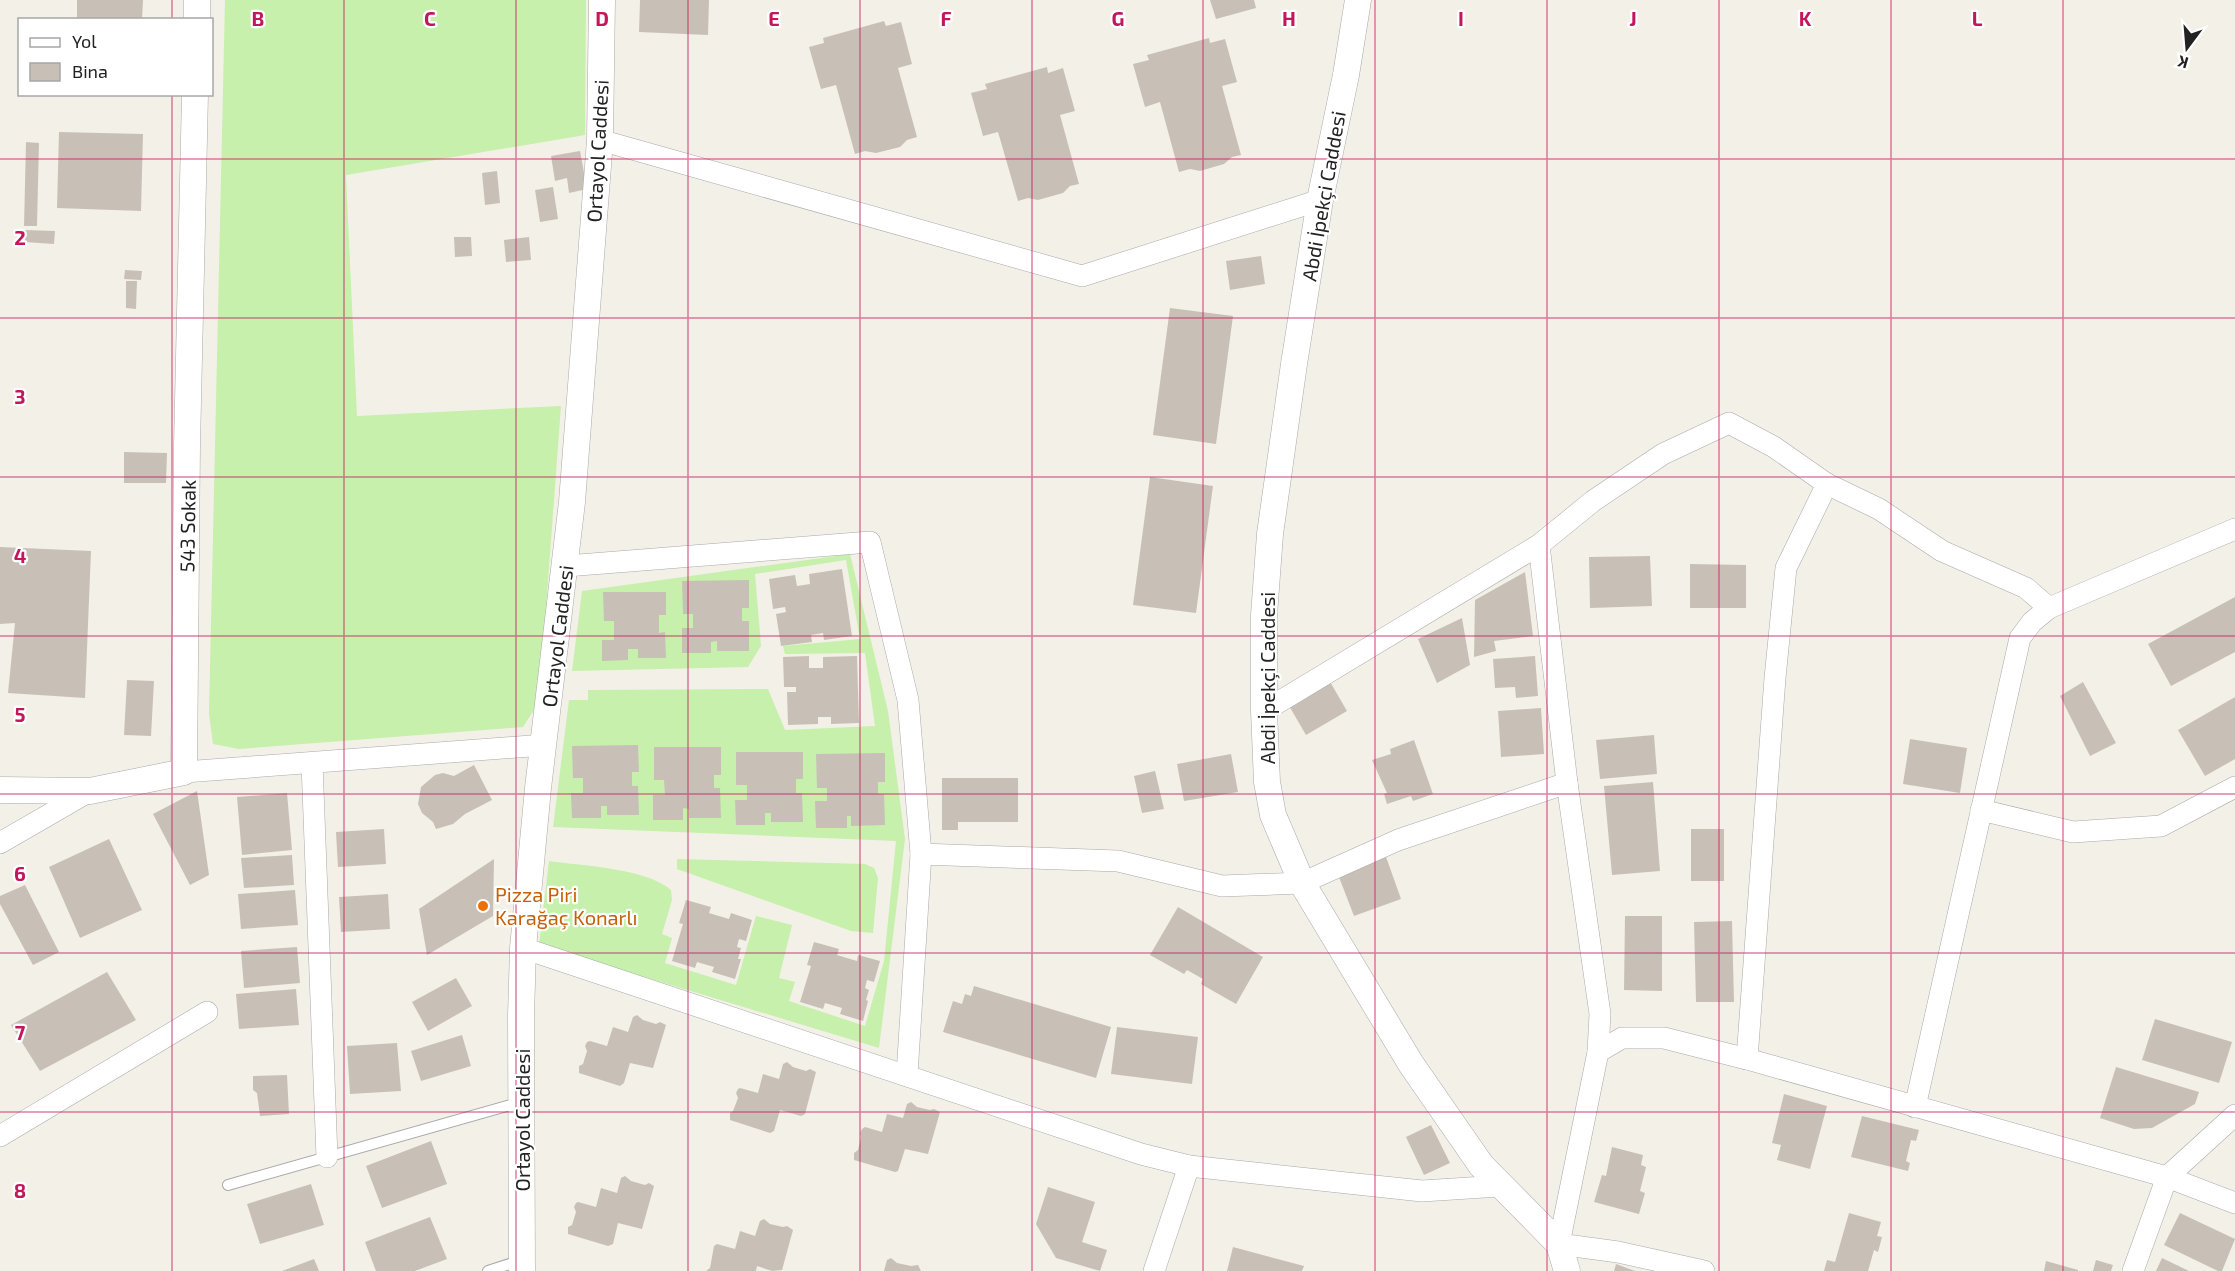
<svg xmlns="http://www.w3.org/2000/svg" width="2235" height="1271" viewBox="0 0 2235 1271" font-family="'Exo 2',sans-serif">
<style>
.grass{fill:#c6f0ab}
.building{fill:#c8c0b7}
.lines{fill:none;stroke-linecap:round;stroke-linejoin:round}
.service-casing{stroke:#a9a9a9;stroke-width:12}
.minor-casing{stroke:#a9a9a9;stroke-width:22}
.tertiary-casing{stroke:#a9a9a9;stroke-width:27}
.service{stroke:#fff;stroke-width:10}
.minor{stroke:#fff;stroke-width:21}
.tertiary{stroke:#fff;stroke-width:26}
.grid{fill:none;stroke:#c2185b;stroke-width:1.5;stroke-opacity:0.55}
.food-dot{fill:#e8710a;stroke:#fff;stroke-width:2}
.labels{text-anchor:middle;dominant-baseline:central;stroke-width:4.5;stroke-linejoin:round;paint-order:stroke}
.street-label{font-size:20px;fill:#222;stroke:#fff}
.food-label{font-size:20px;fill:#c56008;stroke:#fff;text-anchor:start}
.grid-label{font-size:20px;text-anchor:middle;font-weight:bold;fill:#c2185b;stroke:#fff;stroke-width:4.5;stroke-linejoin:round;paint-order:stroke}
</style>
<rect width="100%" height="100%" fill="#f3f0e8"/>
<g class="grass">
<polygon points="225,0 586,0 585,135 346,175 357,416 561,406 539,702 523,727 239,749 213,744 209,714"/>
<path d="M850,554l38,157 17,128 -26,209 -340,-103 10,-84c34,5 97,7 122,29l1,10 -10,34 10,4 -7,25 71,22 20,-69 36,9 -13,53 16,4 -6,19 76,25 19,-65 12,-120 -343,-14 16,-127h19v-10l180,-1 17,41 90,-4 -10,-73 -80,1 -2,-8 77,-7 -14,-79 -91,14 6,72 -13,21 -176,4 10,-80z"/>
<polygon points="677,859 865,864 874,868 878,878 873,933 851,931 677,869"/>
</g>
<g class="building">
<polygon points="77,0 143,0 142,20 77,20"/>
<polygon points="640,0 709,0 708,35 639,32"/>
<polygon points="1210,0 1254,0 1256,8 1216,19"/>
<polygon points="884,21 886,26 901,22 912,64 898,68 917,137 907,140 900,147 876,153 865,151 855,154 836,85 821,89 809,47 824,43 823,38"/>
<polygon points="1209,38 1210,43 1225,39 1237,82 1222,86 1241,155 1232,157 1224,164 1200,171 1190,169 1179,172 1160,102 1145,107 1133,64 1149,60 1147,55"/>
<polygon points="1047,67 1048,73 1063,68 1075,111 1060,115 1079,184 1070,186 1063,193 1038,200 1028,198 1018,201 998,132 983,136 971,93 987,89 985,84"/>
<polygon points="59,132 143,134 141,211 57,208"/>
<polygon points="26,142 39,143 37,226 24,226"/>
<polygon points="580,151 587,189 569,193 567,178 555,181 551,156"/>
<polygon points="497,171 500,203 485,205 482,173"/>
<polygon points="553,187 558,219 540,222 535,190"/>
<polygon points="25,230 55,231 54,244 24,242"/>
<polygon points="454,237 471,237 472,256 455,257"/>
<polygon points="529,237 531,260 506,262 504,240"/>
<polygon points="1261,256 1265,284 1230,290 1226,261"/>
<polygon points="125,270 142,271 141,280 124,279"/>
<polygon points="126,281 137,281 136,309 126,308"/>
<polygon points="1170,308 1233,316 1216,444 1153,435"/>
<polygon points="124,452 167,453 166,483 124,483"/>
<polygon points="1150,477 1213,486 1196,613 1133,605"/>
<polygon points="0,547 91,551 85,698 8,693 15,623 0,624"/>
<polygon points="1650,556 1652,606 1590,608 1589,557"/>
<polygon points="1690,564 1746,565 1746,608 1690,608"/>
<polygon points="842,569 852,636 824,640 823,633 811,635 812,642 781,646 776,614 786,612 785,607 773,609 769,579 795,575 797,586 810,584 809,574"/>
<polygon points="1525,572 1533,636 1494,641 1496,651 1474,657 1475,600"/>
<polygon points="749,580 749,608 742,608 742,621 749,621 749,651 717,651 717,641 711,642 711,653 682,653 682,628 693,628 693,614 683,614 682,581"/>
<polygon points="603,592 666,592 666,615 659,615 659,633 665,632 666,658 638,658 638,649 628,649 628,660 602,661 602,640 614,640 614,621 604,621"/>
<polygon points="2235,597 2235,652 2171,686 2148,644"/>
<polygon points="1462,618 1470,665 1437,683 1418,639"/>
<polygon points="809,656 809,668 823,668 823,657 857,656 859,723 831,724 831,717 818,717 818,724 788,725 787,692 796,692 796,687 784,687 783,657"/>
<polygon points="1535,656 1538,696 1516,698 1515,687 1495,688 1493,659"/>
<polygon points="127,680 154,681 151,736 124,735"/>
<polygon points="1329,680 1347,711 1306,735 1288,704"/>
<polygon points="2083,682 2116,743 2090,756 2060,696"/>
<polygon points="2235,697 2235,759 2205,776 2178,730"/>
<polygon points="1541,708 1544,754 1501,757 1498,711"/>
<polygon points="1654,735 1657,774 1600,779 1596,740"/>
<polygon points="1910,739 1967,748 1960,793 1903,784"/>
<polygon points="1414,740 1433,794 1413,801 1411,796 1387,804 1384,794 1387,793 1372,760 1391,754 1390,749"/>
<polygon points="638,745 639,772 632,772 632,786 638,786 639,815 607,815 607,806 601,806 601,818 572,818 571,793 583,793 583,778 573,778 572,746"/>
<polygon points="654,747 721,747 721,775 714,775 714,788 720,788 721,818 689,818 689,809 683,808 683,820 653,820 653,795 665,795 664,780 654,780"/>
<polygon points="736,752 803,752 803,779 796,779 796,793 802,793 803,822 771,822 771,813 765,813 765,825 736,825 735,800 747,800 747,785 736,785"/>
<polygon points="885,753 885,782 878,782 878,794 884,794 885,825 851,826 851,816 847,816 847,828 816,828 815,801 827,801 827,788 817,788 816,754"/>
<polygon points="1231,754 1238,792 1184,801 1177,764"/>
<polygon points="474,765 492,800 465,814 453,824 436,829 433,822 422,813 418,804 421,787 435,775 443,773 454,776"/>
<polygon points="1155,771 1164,809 1142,813 1134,776"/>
<polygon points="942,778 1018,778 1018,822 958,822 958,830 942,830"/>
<polygon points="1653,782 1660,871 1612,875 1604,786"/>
<polygon points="197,791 209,875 190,885 153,814"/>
<polygon points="287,793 292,850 242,855 237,797"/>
<polygon points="384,829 386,864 338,867 336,832"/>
<rect x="1691" y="829" width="33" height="52"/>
<polygon points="109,839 142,910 80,938 49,867"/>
<polygon points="1385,854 1401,899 1354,916 1337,872"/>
<polygon points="292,855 294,885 244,888 241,858"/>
<polygon points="494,859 493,916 427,955 419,909"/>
<polygon points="25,885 59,952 33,965 0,904 0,896"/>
<polygon points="295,890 298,925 241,929 238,894"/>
<polygon points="388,894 390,929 341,932 339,897"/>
<polygon points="686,900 711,907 709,913 729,919 731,913 752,920 746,941 739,939 737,947 741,948 738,959 741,959 735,979 712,972 714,967 697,962 695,968 672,961 683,924 679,923"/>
<polygon points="1178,907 1263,957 1236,1004 1201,984 1203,979 1187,970 1184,974 1150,955"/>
<polygon points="1625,916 1662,916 1662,991 1624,990"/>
<polygon points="1732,921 1734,1002 1696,1002 1694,922"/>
<polygon points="814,942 839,949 837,955 857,961 858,955 880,961 874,982 867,980 865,988 869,990 866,1000 868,1001 863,1021 840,1014 842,1008 825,1003 823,1009 800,1002 811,966 807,965"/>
<polygon points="297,947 300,983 244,988 241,951"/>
<polygon points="107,972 136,1020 40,1071 11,1025"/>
<polygon points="456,978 472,1006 428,1031 412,1002"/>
<polygon points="974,986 1111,1027 1096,1078 943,1032 953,1001 962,1004 965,994 971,996"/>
<polygon points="296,989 299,1025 239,1029 236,994"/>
<polygon points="637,1015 643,1020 656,1024 660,1022 666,1025 653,1068 630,1063 624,1083 620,1086 579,1073 579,1066 583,1064 587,1051 585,1046 587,1042 590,1041 607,1046 613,1027 628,1032 633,1017"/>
<polygon points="2155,1019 2232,1042 2219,1083 2142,1060"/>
<polygon points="1117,1027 1198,1037 1192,1084 1111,1074"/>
<polygon points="462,1035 471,1066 421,1081 411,1051"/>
<polygon points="397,1043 401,1091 350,1094 347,1046"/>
<polygon points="787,1062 793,1067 806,1071 810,1069 816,1072 805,1114 801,1116 780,1110 774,1131 770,1133 730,1120 730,1113 733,1111 738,1098 736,1093 738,1089 740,1088 758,1093 763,1074 779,1079 783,1064"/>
<polygon points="2116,1067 2199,1092 2195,1104 2152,1128 2134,1129 2100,1118"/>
<polygon points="287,1075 289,1114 260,1116 257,1093 253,1090 253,1076"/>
<polygon points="1784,1094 1827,1106 1810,1169 1777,1160 1781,1145 1772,1143"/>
<polygon points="911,1102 917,1107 930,1110 934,1109 940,1112 928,1154 905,1149 898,1171 895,1172 854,1160 854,1153 858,1150 861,1137 860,1133 862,1129 865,1127 882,1132 887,1114 903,1118 907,1104"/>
<polygon points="1862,1116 1919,1130 1916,1141 1911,1140 1906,1161 1910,1163 1908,1171 1851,1157"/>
<polygon points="1431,1125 1450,1163 1424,1175 1406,1137"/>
<polygon points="431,1141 447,1184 382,1208 366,1166"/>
<polygon points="1612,1147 1643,1155 1641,1165 1646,1167 1640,1191 1645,1193 1639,1214 1594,1202 1602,1175 1606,1176"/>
<polygon points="625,1176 631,1181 645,1185 649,1183 654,1186 642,1229 618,1223 613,1244 608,1246 568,1234 568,1227 572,1225 576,1212 574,1207 576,1203 578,1202 596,1207 601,1188 617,1193 621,1178"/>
<polygon points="311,1184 324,1225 260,1244 247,1204"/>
<polygon points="1048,1187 1095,1202 1082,1242 1107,1250 1100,1271 1056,1258 1036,1224"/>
<polygon points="1849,1213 1881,1222 1877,1236 1882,1237 1878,1252 1874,1250 1868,1271 1824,1271 1827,1260 1835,1262"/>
<polygon points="2180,1213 2235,1239 2222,1271 2218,1271 2164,1245"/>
<polygon points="430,1217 447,1259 415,1271 376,1271 365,1242"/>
<polygon points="764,1219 770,1224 783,1227 787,1226 793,1230 782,1270 772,1271 757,1266 756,1271 706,1271 710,1268 714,1246 717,1244 735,1249 740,1231 755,1236 760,1221"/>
<polygon points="1233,1247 1304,1266 1302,1271 1227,1271"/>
<polygon points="891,1258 897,1263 911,1266 918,1265 921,1271 884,1271 887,1260"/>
<polygon points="2162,1258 2189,1271 2156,1271"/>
<polygon points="314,1259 319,1271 282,1271"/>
<polygon points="2096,1260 2113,1265 2111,1271 2093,1271"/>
<polygon points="2046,1261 2078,1270 2078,1271 2044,1271"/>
<polygon points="1616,1264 1635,1271 1614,1271"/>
</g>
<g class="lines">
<g class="service-casing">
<g id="service">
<polyline points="228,1185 521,1102"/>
<polyline points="488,1271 522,1260"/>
</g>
</g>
<g class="minor-casing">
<g id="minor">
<polyline points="600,140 1082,276 1320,200"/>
<polyline points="1539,545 1593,501 1663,454 1729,423 1774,447 1827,484 1879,509 1942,551 2026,588 2049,608"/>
<polyline points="566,566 870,542 908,700 921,854"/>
<polyline points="312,763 327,1157"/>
<polyline points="184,772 544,745"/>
<polyline points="1567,783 1600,1014 1598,1052"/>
<polyline points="1981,810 2073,832 2161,826 2235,787"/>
<polyline points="0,843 90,791"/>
<polyline points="523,948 1141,1154 1189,1166 1422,1191 1500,1186"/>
<polyline points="1747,1059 1775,678 1786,568 1827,484"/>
<polyline points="907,1075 921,854 1118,861 1222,886 1302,883 1398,840 1567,783 1539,545 1264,711"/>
<polyline points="1915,1107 2020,638 2032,622 2049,608 2235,529"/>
<polyline points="0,1136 207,1012"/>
<polyline points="1154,1271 1189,1166"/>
<polyline points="1704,1271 1618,1252 1559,1244 1598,1052 1622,1038 1664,1038 1747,1059 2167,1177 2235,1203"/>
<polyline points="2133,1271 2167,1177 2235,1115"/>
</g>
</g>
<g class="tertiary-casing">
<g id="tertiary">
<polyline points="1358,0 1346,75 1320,200 1294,364 1270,534 1264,615 1264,711 1267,782 1273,815 1302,883 1411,1064 1481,1165 1559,1244 1567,1271"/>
<polyline points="197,20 197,0"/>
<polyline points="0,790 90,791 184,772 187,445 195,94"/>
<polyline points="522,1271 521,1016 523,948 538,788 572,502 600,140 602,0"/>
</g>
</g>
<use href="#service" class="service"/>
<use href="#minor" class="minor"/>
<use href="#tertiary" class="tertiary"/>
</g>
<path class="grid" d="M172,0v20M344,0v1271M516,0v1271M688,0v1271M860,0v1271M1032,0v1271M1203,0v1271M1375,0v1271M1547,0v1271M1719,0v1271M1891,0v1271M2063,0v1271M172,94v1177M0,159h2235M0,318h2235M0,477h2235M0,636h2235M0,794h2235M0,953h2235M0,1112h2235"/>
<circle class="food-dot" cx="483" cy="906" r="6"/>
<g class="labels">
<g class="street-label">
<text transform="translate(597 151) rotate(-87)">Ortayol Caddesi</text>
<text transform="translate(1323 196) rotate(-80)">Abdi İpekçi Caddesi</text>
<text transform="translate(187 526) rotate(-89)">543 Sokak</text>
<text transform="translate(557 636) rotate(-83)">Ortayol Caddesi</text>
<text transform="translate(1267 678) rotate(-90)">Abdi İpekçi Caddesi</text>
<text transform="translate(522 1120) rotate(-90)">Ortayol Caddesi</text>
</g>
<g class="food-label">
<text x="495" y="894">Pizza Piri<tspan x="495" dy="23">Karağaç Konarlı</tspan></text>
</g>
</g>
<g class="grid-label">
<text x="258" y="26">B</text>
<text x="430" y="26">C</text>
<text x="602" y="26">D</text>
<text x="774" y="26">E</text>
<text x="946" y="26">F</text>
<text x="1118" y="26">G</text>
<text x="1289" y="26">H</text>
<text x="1461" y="26">I</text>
<text x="1633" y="26">J</text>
<text x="1805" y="26">K</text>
<text x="1977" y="26">L</text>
<text x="20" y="245">2</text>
<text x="20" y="404">3</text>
<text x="20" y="563">4</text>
<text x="20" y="722">5</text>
<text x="20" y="881">6</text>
<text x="20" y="1040">7</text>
<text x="20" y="1198">8</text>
</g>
<rect x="18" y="18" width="195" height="78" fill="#ffffff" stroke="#a7a7a7" stroke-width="1.5"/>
<rect x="30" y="38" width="30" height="9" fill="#ffffff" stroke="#a7a7a7" stroke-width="1.5"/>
<text x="72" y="48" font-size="18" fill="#222222">Yol</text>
<rect x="30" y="63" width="30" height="18" fill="#c8c0b7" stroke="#a7a7a7" stroke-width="1.5"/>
<text x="72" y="78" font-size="18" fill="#222222">Bina</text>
<g transform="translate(2187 48) rotate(196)" stroke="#ffffff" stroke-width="4.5" paint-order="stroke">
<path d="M0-4.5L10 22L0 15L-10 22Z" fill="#222222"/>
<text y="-9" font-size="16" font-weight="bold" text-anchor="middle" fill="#222222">K</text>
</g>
</svg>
